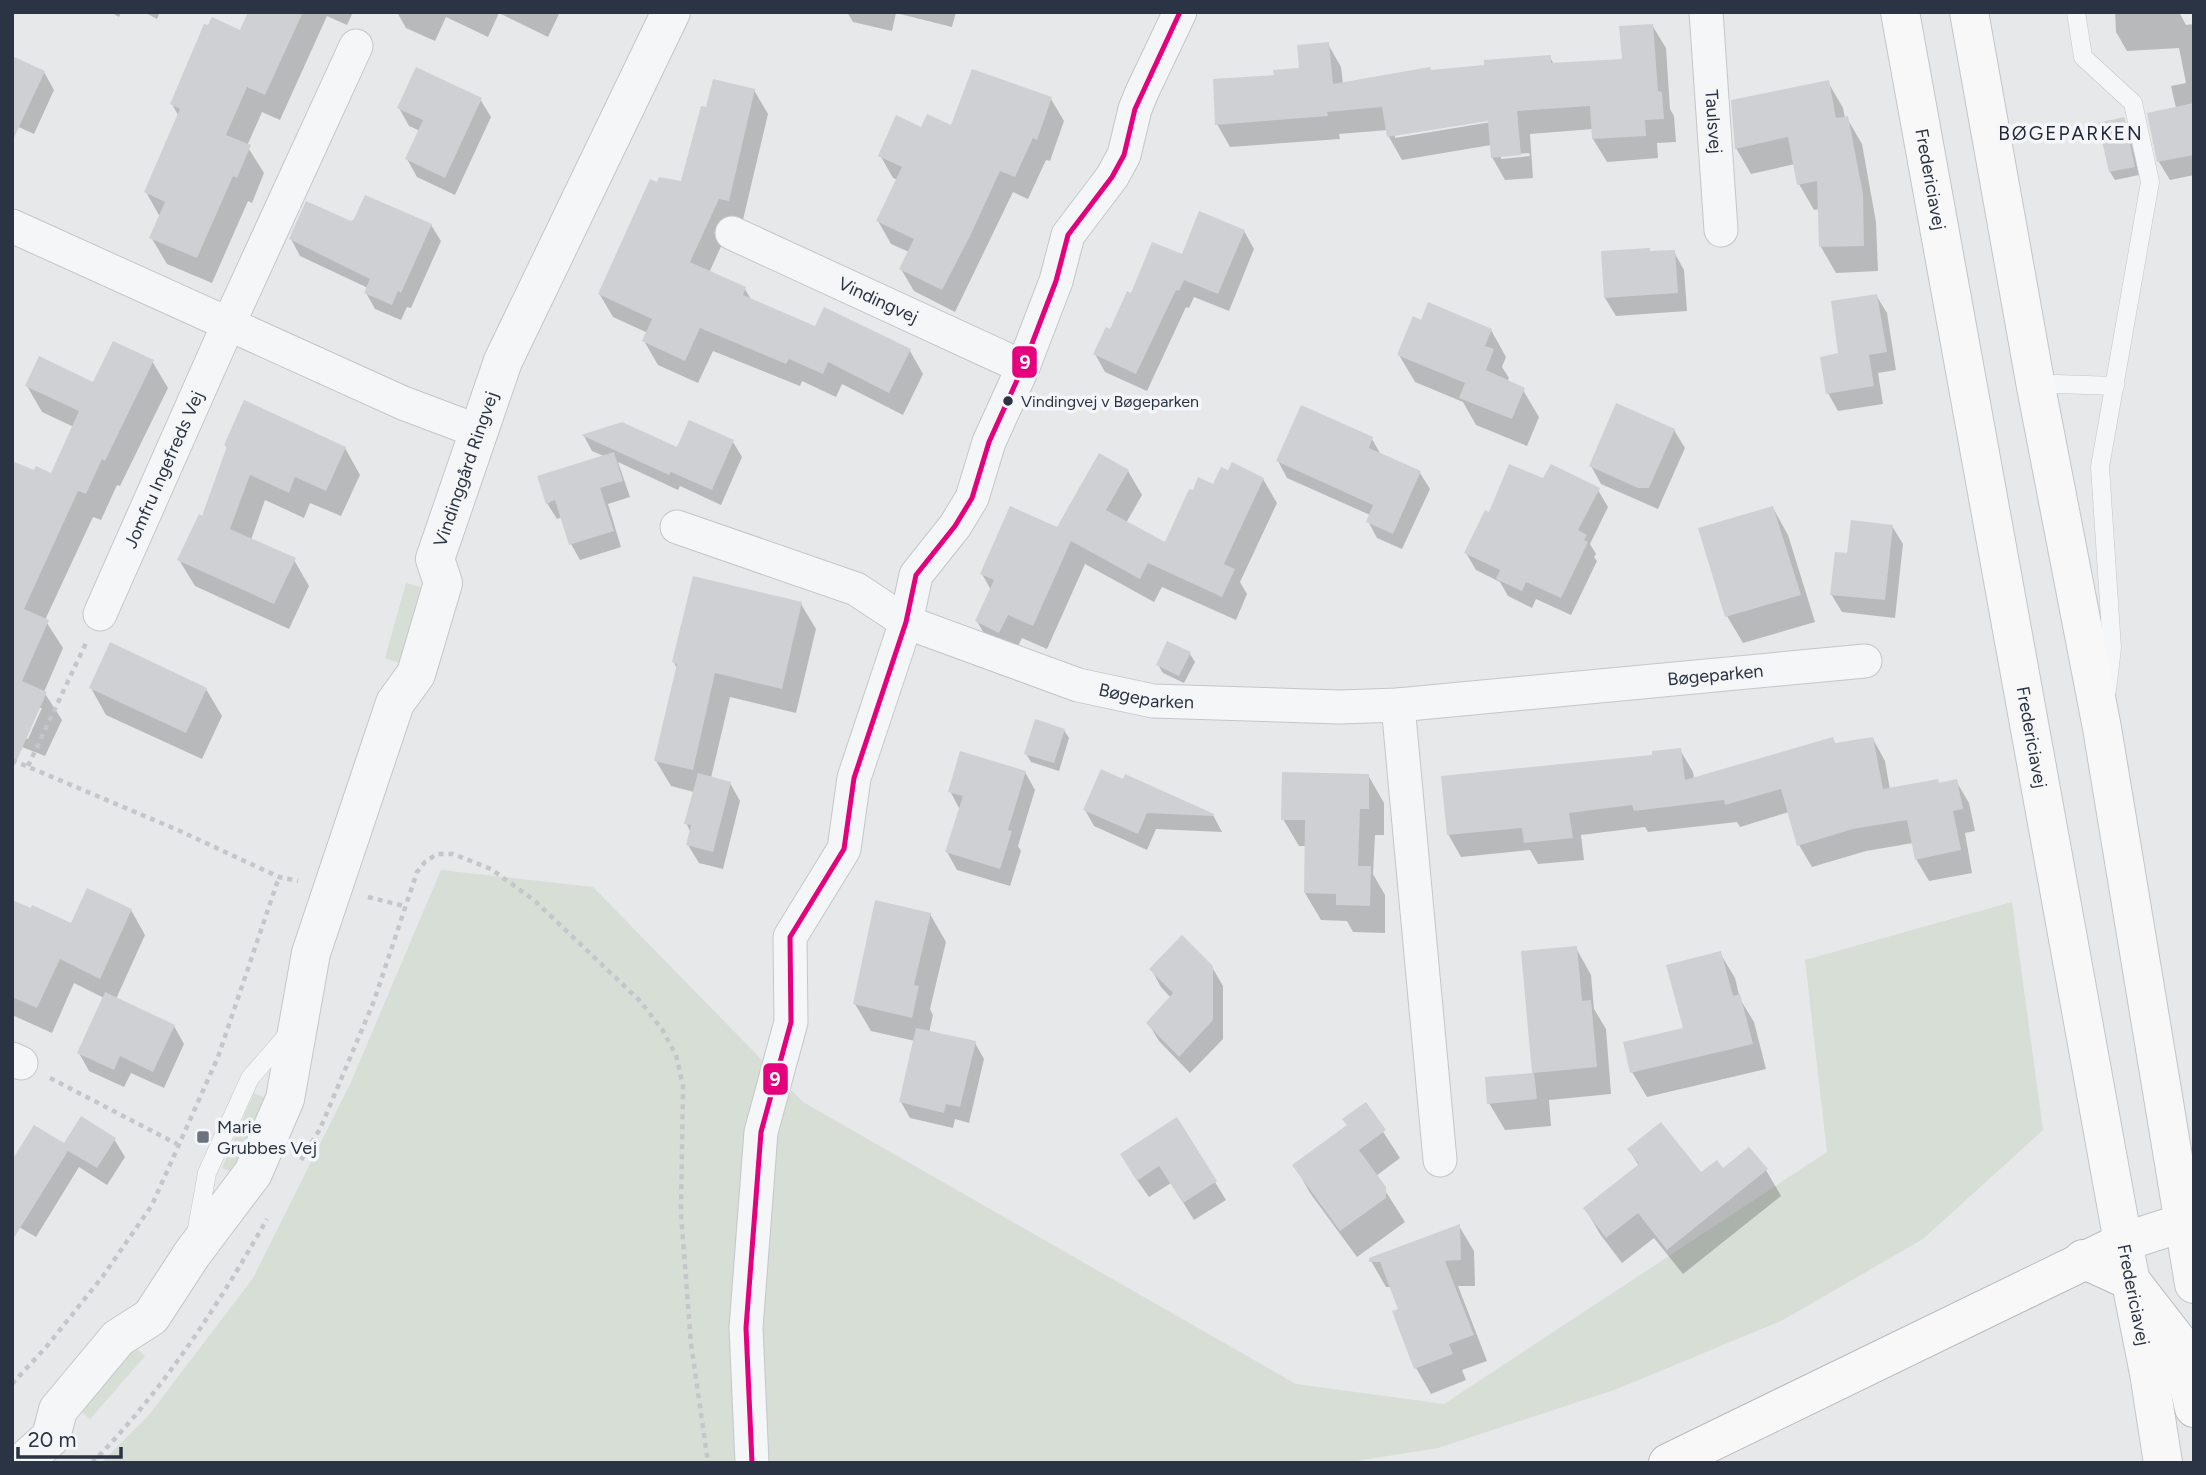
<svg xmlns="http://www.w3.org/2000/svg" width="2206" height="1475" viewBox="0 0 2206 1475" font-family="Figtree,sans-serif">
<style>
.green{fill:#d6ded6}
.shadow{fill:#0003;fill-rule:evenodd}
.building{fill:#ced0d3}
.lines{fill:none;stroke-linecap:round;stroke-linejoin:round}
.service-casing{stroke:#c4c6c8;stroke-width:19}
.minor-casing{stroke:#c4c6c8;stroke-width:35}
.tertiary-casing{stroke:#c4c6c8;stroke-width:40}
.primary-casing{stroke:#c2c5c8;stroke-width:40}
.motorway-casing{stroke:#b8bbbf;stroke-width:40}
.path{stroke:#c5c6ca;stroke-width:4.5;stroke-dasharray:5 5;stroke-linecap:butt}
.service{stroke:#f5f6f7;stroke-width:18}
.minor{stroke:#f5f6f7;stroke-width:33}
.tertiary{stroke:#f5f6f7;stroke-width:38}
.primary{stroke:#f8f8f8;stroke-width:38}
.motorway{stroke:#f8f8f8;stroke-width:38}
.bus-1-casing{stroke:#f4f6f9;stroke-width:10}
.bus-1{stroke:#e5007d;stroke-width:5}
.bus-dot{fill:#2b3445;stroke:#f4f6f9;stroke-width:2.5}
.poi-dot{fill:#6c737f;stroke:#f4f6f9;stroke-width:2.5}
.labels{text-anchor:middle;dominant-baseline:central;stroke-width:7;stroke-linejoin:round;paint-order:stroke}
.bus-label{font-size:16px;fill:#2b3445;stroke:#f4f6f9;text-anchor:start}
.street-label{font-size:18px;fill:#2b3445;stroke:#f4f6f9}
.poi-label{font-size:18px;fill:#2b3445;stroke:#f4f6f9;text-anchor:start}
.neighbourhood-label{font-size:19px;letter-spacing:2px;fill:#1d2536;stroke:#f4f6f9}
.line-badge{stroke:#f4f6f9;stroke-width:2.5}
.badge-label{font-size:19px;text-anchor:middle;font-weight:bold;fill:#fff}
</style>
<rect width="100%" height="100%" fill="#e6e8ea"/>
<g class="green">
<polygon points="406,583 430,590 408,666 385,658"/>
<polygon points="441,870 593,887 803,1102 1296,1384 1444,1404 1827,1152 1805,960 2012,902 2043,1130 1923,1239 1783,1320 1617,1389 1438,1448 1344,1463 101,1463 149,1415 253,1278 351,1082"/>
<polygon points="254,1093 271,1100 239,1175 222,1168"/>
<polygon points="130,1343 145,1356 90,1419 75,1406"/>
</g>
<g class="shadow">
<polygon points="110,12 121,12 119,17"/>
<polygon points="144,12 160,12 157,19"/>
<polygon points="250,12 353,12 347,25 327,16 280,120 262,112 247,146 264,173 252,203 248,201 212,283 167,264 151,237 160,217 146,192 179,117 172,104 241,32"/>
<polygon points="397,12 560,12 548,37 499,13 488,37 446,17 435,41 406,28"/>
<polygon points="847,12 956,12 952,27 896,13 892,31 853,22"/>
<polygon points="2115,12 2179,12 2186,25 2194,24 2194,175 2170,180 2159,162 2149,114 2176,108 2171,86 2186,83 2179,48 2127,51 2116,32"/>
<path d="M1652,25l14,23 4,61 4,7 2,26 -19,1 1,15 -51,4 -14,-23v-10l-63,5 3,44 -28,2 -13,-23 -1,-12 -89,15 -13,-23 -1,-7 -49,4 1,5 -110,8 -13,-23 58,-47 25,-7 28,-26 13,23 2,17 207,-27 4,8 69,-4zM1496,118l1,3 -102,17v-4zM1529,153l1,3 -29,3v-4z"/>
<polygon points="44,72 54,90 34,134 12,124"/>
<polygon points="1828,82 1843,108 1845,118 1847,118 1862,144 1876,222 1878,271 1836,273 1821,247 1820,209 1814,210 1799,184 1795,164 1751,174 1736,148"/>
<polygon points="754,90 768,114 742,224 732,222 709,273 745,289 752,301 816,328 910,351 923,374 903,415 842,384 836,397 802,381 800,386 713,351 698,383 658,365 644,341 648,333 613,317 599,293 657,185 682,183 708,110"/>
<polygon points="480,99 491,117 455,195 417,177 407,159 420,131 409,126 399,108"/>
<polygon points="1051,99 1064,121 1050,161 1046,160 1028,199 1013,192 955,312 914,291 901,269 909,252 891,244 878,221 898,180 893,178 880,155 922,129 952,128"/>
<polygon points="2124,119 2128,128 2139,175 2115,180 2110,172 2100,124"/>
<polygon points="351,223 431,225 441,241 411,308 407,307 401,320 375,309 366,293 368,288 300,256 291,239"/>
<polygon points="1244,231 1254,249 1229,311 1194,297 1189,308 1186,307 1147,391 1105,372 1095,354 1132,295 1183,257"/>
<polygon points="1674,252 1684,270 1687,311 1616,316 1605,298 1651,253"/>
<polygon points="1876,295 1887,313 1896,370 1878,373 1883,404 1838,411 1828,393 1840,355"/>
<polygon points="1422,322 1491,330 1506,357 1502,367 1509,378 1507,382 1523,390 1539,417 1527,446 1476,425 1463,402 1415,382 1399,355"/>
<path d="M152,361l16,27 -48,98 -3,-1 -16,35 -8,-3 -48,103 18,28 -19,44 18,28 -17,36 -23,-9 -10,-11 22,-264 17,4 23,-49 -32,-15 -15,-26 67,-2zM38,708h4l-14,31 -3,-1z"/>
<polygon points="1674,430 1685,448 1658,509 1601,484 1591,466"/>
<polygon points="584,436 678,449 733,442 742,457 721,505 680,486 678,490 618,462 630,497 608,504 621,547 580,560 571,544 562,517 557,519 547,503 606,457 592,451"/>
<polygon points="1372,439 1381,455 1420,473 1430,489 1402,549 1377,538 1368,521 1370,515 1287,478 1278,461"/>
<polygon points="225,445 345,448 360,475 341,516 310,503 304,518 265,500 251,540 294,560 309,586 289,629 195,586 179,560 203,518 228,449"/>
<polygon points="1128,471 1142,495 1126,523 1166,545 1214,486 1263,479 1277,503 1240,582 1247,594 1236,620 1162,587 1154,602 1085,564 1047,649 1022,638 1013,656 991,646 977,621 991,590 982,574 1058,529"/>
<polygon points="1544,481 1598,490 1608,507 1590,544 1596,554 1594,557 1597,561 1571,615 1536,599 1532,608 1508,596 1500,582 1476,570 1466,553 1490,515"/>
<polygon points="1773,508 1788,535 1815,622 1743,643 1727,616 1700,530"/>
<polygon points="1892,526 1903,544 1895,618 1842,612 1831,594"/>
<polygon points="801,604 816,629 796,713 730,697 711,778 730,783 740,801 723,869 699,863 688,845 691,833 686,823 694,792 671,786 656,761 677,669 674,662"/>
<polygon points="1190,654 1195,662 1184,683 1163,673 1158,665"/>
<polygon points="91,688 206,689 222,716 202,759 106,715"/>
<polygon points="1064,730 1069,738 1059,771 1031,762 1026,754"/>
<polygon points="1873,739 1885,761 1890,790 1956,781 1969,803 1975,831 1965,833 1972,873 1929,881 1916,859 1913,843 1866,851 1812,867 1799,845 1789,812 1740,827 1737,822 1648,832 1645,827 1581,835 1584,860 1538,864 1530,850 1461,857 1448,834 1654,757 1680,750 1693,772 1694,779 1836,745"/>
<polygon points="1025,772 1035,790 1018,846 1021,851 1010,886 957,870 947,852 960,810 950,791"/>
<polygon points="1368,775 1384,803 1384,835 1375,835 1373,874 1385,895 1385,933 1353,932 1347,921 1321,920 1305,893 1306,846 1299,846 1283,819"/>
<polygon points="1085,810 1213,815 1222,832 1156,829 1147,850 1094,826"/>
<polygon points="12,902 72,925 131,910 145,935 116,999 174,1026 184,1044 164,1088 131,1073 124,1087 89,1071 79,1053 104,998 74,983 52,1033 12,1015"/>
<polygon points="930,914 946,942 930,1009 933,1015 929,1033 975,1043 984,1059 969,1123 955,1119 953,1128 910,1118 901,1102 915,1041 871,1031 855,1004"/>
<polygon points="1576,948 1591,975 1594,1009 1606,1029 1611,1094 1549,1100 1551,1126 1505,1130 1489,1103 1534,1074 1522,953"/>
<polygon points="1720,953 1735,978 1740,999 1754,1022 1766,1069 1647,1097 1632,1072 1685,1029"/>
<polygon points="1212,967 1223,986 1223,1039 1190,1073 1159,1041 1148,1023 1171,998 1161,987 1151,969"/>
<polygon points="1365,1104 1400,1158 1376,1176 1405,1222 1357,1257 1310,1193 1295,1166 1349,1126"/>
<polygon points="1177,1120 1226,1200 1194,1220 1171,1183 1149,1197 1132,1173"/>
<polygon points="114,1139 125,1157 107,1185 79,1167 36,1237 12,1223 12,1155 16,1157 65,1146"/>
<polygon points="1749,1149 1766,1170 1781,1196 1683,1274 1654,1238 1622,1263 1600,1234 1585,1208 1639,1166 1629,1150 1701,1174 1723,1171"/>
<polygon points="1459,1226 1474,1251 1475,1286 1458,1286 1487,1361 1462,1370 1466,1380 1431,1394 1416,1368 1395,1312 1400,1310 1391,1287 1386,1287 1371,1261"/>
</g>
<g class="building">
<polygon points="248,12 303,12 265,95 247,87 226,135 251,145 237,178 233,176 197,258 149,238 165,202 144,192 180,109 170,104 204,24 208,25 212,17 240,30"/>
<polygon points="1653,24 1658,91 1662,92 1664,119 1645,120 1646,136 1592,139 1590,106 1517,111 1521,155 1491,158 1488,121 1387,137 1382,107 1327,112 1328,116 1215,125 1213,79 1274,75 1273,70 1299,68 1297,45 1329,42 1333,84 1430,67 1431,70 1484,65 1484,60 1551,55 1551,63 1622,59 1619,26"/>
<polygon points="12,56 45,71 12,142"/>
<polygon points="416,67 482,98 445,178 405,159 423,120 397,108"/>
<polygon points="972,69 1052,97 1037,140 1033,138 1015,177 1000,171 970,236 942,290 899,269 914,239 876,221 902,167 878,156 896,115 921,127 927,114 951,125"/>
<polygon points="713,79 755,89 729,201 719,199 690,262 746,287 743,295 815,326 824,307 911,349 889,393 828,362 823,374 789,359 786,364 700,328 685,361 642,341 652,319 598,294 650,179 657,182 659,177 681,181 701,106 706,107"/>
<polygon points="1829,80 1836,118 1848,116 1863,194 1864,246 1819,247 1817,181 1797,185 1788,137 1735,149 1731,100"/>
<polygon points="2194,103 2194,155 2157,162 2147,113"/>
<polygon points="2124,117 2135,167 2109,172 2098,123"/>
<polygon points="365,195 432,224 401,293 398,291 392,305 364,293 370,279 289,239 306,201 351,221 354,219"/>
<polygon points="1199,211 1245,230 1218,294 1184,280 1179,291 1176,290 1136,374 1093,354 1106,327 1110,329 1127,291 1131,293 1152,242 1182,254"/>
<polygon points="1650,248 1650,251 1675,250 1678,293 1604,298 1601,251"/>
<polygon points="1877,294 1887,352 1869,355 1874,386 1826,394 1820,357 1838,353 1831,301"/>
<polygon points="1428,302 1492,329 1485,346 1494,349 1486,370 1525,388 1512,419 1459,398 1465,383 1397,355 1413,316 1421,320"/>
<polygon points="113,341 154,360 105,461 102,459 86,494 78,491 24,609 49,620 22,681 47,692 12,771 12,461 34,470 36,466 51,473 79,411 25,386 39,356 93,382"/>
<polygon points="244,400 346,447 326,491 295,477 289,493 250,475 230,529 296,558 274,604 177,560 199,514 202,516 227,446 224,445"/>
<polygon points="1616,403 1675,429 1649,488 1638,488 1589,466"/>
<polygon points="1301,405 1373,437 1369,448 1421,471 1393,534 1366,522 1373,505 1276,461"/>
<polygon points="689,420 734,440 712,490 671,472 669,475 581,435 622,422 677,447"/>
<polygon points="614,452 623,481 600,488 614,531 569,545 555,500 546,504 537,476"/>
<polygon points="1099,453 1129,470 1106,510 1165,542 1189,489 1193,490 1198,477 1213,484 1221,467 1228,470 1232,462 1264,478 1224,564 1235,569 1222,597 1148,563 1140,579 1071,541 1033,626 1008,615 999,633 975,621 994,580 980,574 1010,506 1057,527"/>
<polygon points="1509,464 1543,478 1551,464 1600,488 1578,530 1587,535 1584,540 1588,542 1561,598 1526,582 1522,591 1496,579 1500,570 1464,553 1485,510 1489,512"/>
<polygon points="1773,506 1801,595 1725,617 1698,528"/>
<polygon points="1851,520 1893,525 1885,600 1830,595 1835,552 1847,553"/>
<polygon points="693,576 802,602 782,689 715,673 693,770 654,761 677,664 672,662"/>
<polygon points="1167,641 1191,652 1179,676 1156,665"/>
<polygon points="110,642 207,688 186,733 89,688"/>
<polygon points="1035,719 1065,729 1054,763 1024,754"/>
<polygon points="1833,737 1835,743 1873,737 1883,789 1938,779 1939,783 1957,779 1963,809 1953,811 1961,850 1915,860 1907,820 1853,829 1797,846 1781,789 1725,805 1724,800 1634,811 1632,805 1569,813 1573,838 1524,843 1522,828 1447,835 1441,776 1652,755 1652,751 1681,748 1685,780"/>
<polygon points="960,751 1026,771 1008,830 1012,831 1000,869 945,852 963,796 948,792"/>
<polygon points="1101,769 1123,779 1125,774 1214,814 1213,816 1147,813 1138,834 1083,810"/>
<polygon points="1282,772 1369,774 1369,809 1360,809 1358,866 1371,866 1370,906 1336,905 1336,894 1304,893 1305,820 1281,820"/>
<polygon points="698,773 731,782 713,852 686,845 691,825 684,824"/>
<polygon points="87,888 132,909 100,979 60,959 37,1008 12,997 12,900 31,908 32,905 71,923"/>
<polygon points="875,900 931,913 914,985 919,986 912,1018 853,1004"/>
<polygon points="1182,935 1213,966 1213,1020 1179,1057 1146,1023 1173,993 1149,969"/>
<polygon points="1577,946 1582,1001 1591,1000 1597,1067 1534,1073 1537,1099 1487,1104 1485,1077 1532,1073 1521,951"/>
<polygon points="1721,951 1733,996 1740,994 1753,1044 1630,1073 1623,1042 1683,1028 1666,965"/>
<polygon points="105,992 175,1025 153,1072 120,1056 114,1070 77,1053"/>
<polygon points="916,1028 976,1041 960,1107 946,1104 944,1113 899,1102"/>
<polygon points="1366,1102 1386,1130 1359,1150 1386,1187 1386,1198 1340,1231 1292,1165 1347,1125 1342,1119"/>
<polygon points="81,1116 116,1138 97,1168 68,1151 12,1241 12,1160 34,1125 64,1143"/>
<polygon points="1177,1117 1217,1181 1183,1203 1159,1166 1137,1181 1120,1154"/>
<polygon points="1661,1122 1701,1172 1717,1160 1723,1168 1749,1147 1768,1169 1667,1250 1638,1213 1606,1238 1583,1208 1639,1164 1627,1149"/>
<polygon points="1460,1224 1461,1260 1445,1261 1474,1335 1449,1344 1453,1354 1414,1369 1392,1311 1398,1309 1380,1262 1369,1262 1369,1258"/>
</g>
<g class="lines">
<g class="service-casing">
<g id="service">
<polyline points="2076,12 2083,57 2133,103 2150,182 2100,467 2112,648 2107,690"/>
<polyline points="2036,387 2056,384 2115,386"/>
<polyline points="196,1234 207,1173 250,1078 290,1032"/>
</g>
</g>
<g class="minor-casing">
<g id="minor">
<path id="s1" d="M1706,12l15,218"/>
<polyline points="12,226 403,403 480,432"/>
<path id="s2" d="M732,233l291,134"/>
<path id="s3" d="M677,527l179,62 50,33 172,63 75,16 186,6 59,-2 467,-44"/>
<path id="s4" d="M100,614l128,-289 128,-279"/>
<polyline points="1398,705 1440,1160"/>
<polyline points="12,1059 21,1063"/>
<polyline points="752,1463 746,1328 761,1132 791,1022 790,937 844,849 854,778 906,622 916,575 955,526 972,498 989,442 1023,367 1056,281 1068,235 1112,177 1124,155 1135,109 1142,92 1180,12"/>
</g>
</g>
<g class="tertiary-casing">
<g id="tertiary">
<path id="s5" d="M22,1463l29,-26 7,-27 60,-72 33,-21 41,-63 61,-81 32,-74 26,-146 84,-250 21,-29 27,-91 -8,-24 68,-198 168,-349"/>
</g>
</g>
<g class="primary-casing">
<g id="primary">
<path id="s6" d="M1900,12l223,1230 26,131 14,90"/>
<polyline points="1969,12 2036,387 2102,728 2194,1284"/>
<polyline points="2123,1242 2182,1223"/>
</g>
</g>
<g class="motorway-casing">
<g id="motorway">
<polyline points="2182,1223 2194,1222"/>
<polyline points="2083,1259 2131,1281 2179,1343 2194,1408"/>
<polyline points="1668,1463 2123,1242"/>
</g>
</g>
<g class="path">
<polyline points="12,760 180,831 279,877 298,881"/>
<polyline points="28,766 86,643"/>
<polyline points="368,897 404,906"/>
<polyline points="50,1078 177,1144"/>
<polyline points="301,1160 320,1129 374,1001 417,872 425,862 437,854 453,854 491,869 534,900 639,1000 662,1029 676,1055 683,1086 681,1214 691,1343 708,1463"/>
<polyline points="12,1384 47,1346 103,1276 152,1205 218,1057 279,877"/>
<path d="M92,1463c70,-71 126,-157 175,-244"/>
</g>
<use href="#service" class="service"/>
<use href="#minor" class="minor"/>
<use href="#tertiary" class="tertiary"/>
<use href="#primary" class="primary"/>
<use href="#motorway" class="motorway"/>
<g class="bus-1-casing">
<polyline id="bus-1" points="752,1463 746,1328 761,1132 791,1022 790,937 844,849 854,778 906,622 916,575 955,526 972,498 989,442 1023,367 1056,281 1068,235 1112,177 1124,155 1135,109 1180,12"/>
</g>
<use href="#bus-1" class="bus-1"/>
</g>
<circle class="bus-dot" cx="1008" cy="401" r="6"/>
<rect class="poi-dot" x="196" y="1130" width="14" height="14" rx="3.5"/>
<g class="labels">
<g class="bus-label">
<text x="1021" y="401">Vindingvej v Bøgeparken</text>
</g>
<g class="street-label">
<text stroke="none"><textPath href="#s1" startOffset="110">Taulsvej</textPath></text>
<text stroke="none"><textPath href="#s6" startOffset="170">Fredericiavej</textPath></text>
<text stroke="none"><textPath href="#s2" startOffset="161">Vindingvej</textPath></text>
<text stroke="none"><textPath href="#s4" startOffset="158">Jomfru Ingefreds Vej</textPath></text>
<text stroke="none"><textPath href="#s5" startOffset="1120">Vindinggård Ringvej</textPath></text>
<text stroke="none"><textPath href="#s3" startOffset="1073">Bøgeparken</textPath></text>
<text stroke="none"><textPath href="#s3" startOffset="502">Bøgeparken</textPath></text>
<text stroke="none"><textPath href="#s6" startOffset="737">Fredericiavej</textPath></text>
<text stroke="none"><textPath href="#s6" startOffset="1304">Fredericiavej</textPath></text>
</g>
<g class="poi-label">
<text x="217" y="1127">Marie<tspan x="217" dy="21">Grubbes Vej</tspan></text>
</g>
<g class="neighbourhood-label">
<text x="2071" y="133">BØGEPARKEN</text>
</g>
</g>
<g class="line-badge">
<rect x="1011" y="345" width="27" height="34" rx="7" fill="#e5007d"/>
<rect x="762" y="1062" width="27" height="34" rx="7" fill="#e5007d"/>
</g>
<g class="badge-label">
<text x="1025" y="369">9</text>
<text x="775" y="1086">9</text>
</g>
<rect width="2206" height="1475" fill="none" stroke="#2b3445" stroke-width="28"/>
<path d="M18 1447v10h103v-10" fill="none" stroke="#2b3445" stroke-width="3.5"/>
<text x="28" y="1447" font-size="21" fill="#2b3445" stroke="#f4f6f9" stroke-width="5" paint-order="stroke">20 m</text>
</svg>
